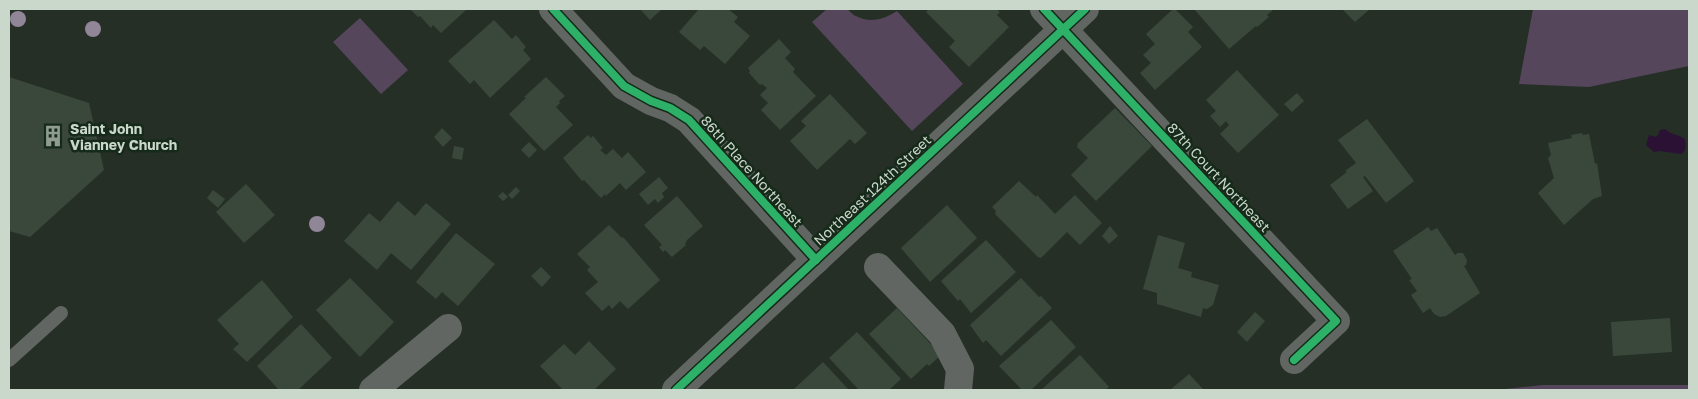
<svg xmlns="http://www.w3.org/2000/svg" width="1698" height="399" viewBox="0 0 1698 399" font-family="'Golos Text',sans-serif">
<style>
.green{fill:#55465c}
.water{fill:#2b1235}
.building{fill:#3a483c}
.lines{fill:none;stroke-linecap:round;stroke-linejoin:round}
.lane{stroke:#616662;stroke-width:14}
.street{stroke:#616662;stroke-width:28}
.cycleway-casing{stroke:#162a19;stroke-width:11}
.cycleway{stroke:#2db169;stroke-width:8}
.tree{fill:#918598}
.labels{text-anchor:middle;dominant-baseline:central;stroke-width:5;stroke-linejoin:round;paint-order:stroke}
.poi-label{font-size:14px;font-weight:bold;fill:#cad7cb;stroke:#162a19;text-anchor:start}
.street-label{font-size:14px;fill:#cad7cb;stroke:#162a19}
</style>
<rect width="100%" height="100%" fill="#252f26"/>
<g class="green">
<path d="M827,9c5,0 15,-2 19,0 4,1 6,6 10,7 14,8 29,3 41,-5l66,73 -51,47 -100,-109z"/>
<polygon points="1533,9 1689,9 1689,66 1589,87 1519,84"/>
<polygon points="360,18 408,70 381,94 333,42"/>
<polygon points="1543,385 1689,385 1689,390 1496,390"/>
</g>
<path class="water" d="M1665,129c7,6 13,5 20,10 1,7 2,11 -4,15l-21,-3 -6,1 -8,-7 3,-10 7,2 2,-2 2,-5z"/>
<g class="building">
<polygon points="410,9 467,9 441,33 433,25 431,28 420,16 418,17"/>
<polygon points="640,9 662,9 650,20"/>
<polygon points="699,9 728,9 738,17 734,22 750,36 725,64 704,46 700,50 679,32"/>
<polygon points="929,9 996,9 1000,12 997,15 1009,27 969,67 949,47 955,41 926,12"/>
<polygon points="1173,9 1175,9 1193,27 1188,32 1202,47 1155,90 1140,73 1151,63 1143,55 1155,44 1146,34"/>
<polygon points="1194,9 1274,9 1267,15 1269,17 1257,27 1256,26 1229,49"/>
<polygon points="1342,9 1370,9 1355,22"/>
<polygon points="494,20 512,39 516,35 526,47 523,50 531,59 490,98 474,80 470,84 448,61"/>
<polygon points="779,39 791,52 785,58 795,69 793,72 816,96 780,130 761,110 768,103 760,95 767,88 762,84 760,85 749,73 750,71 748,68"/>
<polygon points="1237,70 1279,115 1238,153 1220,134 1229,125 1226,121 1220,127 1210,116 1216,111 1206,100"/>
<polygon points="9,77 89,103 104,170 30,237 9,231"/>
<polygon points="546,77 565,96 559,101 560,103 556,107 573,125 544,151 509,114 526,98 524,97"/>
<polygon points="1297,93 1304,101 1292,112 1284,104"/>
<polygon points="830,94 867,133 855,144 850,139 817,170 790,141 806,126 801,121"/>
<polygon points="1115,108 1152,146 1096,201 1071,175 1088,158 1077,147 1078,145 1077,144"/>
<polygon points="1367,119 1414,181 1386,203 1365,176 1363,177 1373,191 1348,209 1330,185 1347,172 1345,171 1356,163 1338,140"/>
<polygon points="442,128 452,138 443,147 434,137"/>
<polygon points="1582,133 1583,135 1589,134 1595,164 1597,163 1602,196 1593,199 1564,225 1538,193 1554,178 1548,158 1551,155 1548,143 1572,138 1571,135"/>
<polygon points="588,135 591,138 593,136 603,148 600,150 606,155 613,149 622,158 628,152 646,172 626,190 620,183 606,196 605,194 601,198 584,180 582,181 563,158"/>
<polygon points="529,142 537,150 529,158 521,150"/>
<polygon points="454,146 464,148 462,160 452,158"/>
<polygon points="659,177 668,188 662,193 664,197 658,203 655,199 648,205 639,194"/>
<polygon points="1019,181 1036,197 1037,195 1055,214 1075,195 1102,223 1080,245 1067,232 1041,258 1038,257 995,214 996,211 992,207"/>
<polygon points="246,184 275,215 244,243 216,212"/>
<polygon points="516,187 520,191 512,199 508,195"/>
<polygon points="213,190 225,199 218,208 207,198"/>
<polygon points="503,192 508,197 503,201 498,196"/>
<polygon points="677,196 703,226 687,240 685,244 686,245 672,257 665,250 663,252 659,247 662,245 644,225"/>
<polygon points="398,201 415,216 426,203 451,224 411,270 391,253 377,270 344,241 369,213 380,222"/>
<polygon points="947,205 977,238 930,282 901,248"/>
<polygon points="609,225 622,238 623,237 660,280 628,309 620,301 612,309 609,305 602,311 585,293 598,282 587,270 590,267 577,254"/>
<polygon points="1110,226 1118,236 1109,244 1102,236"/>
<polygon points="1428,227 1431,231 1437,228 1455,255 1458,253 1463,253 1467,260 1466,265 1464,266 1480,293 1446,316 1440,317 1434,314 1430,308 1423,313 1411,295 1417,291 1409,280 1412,279 1393,251"/>
<polygon points="456,233 495,264 458,306 442,292 436,299 416,282"/>
<polygon points="1158,235 1185,243 1178,268 1192,272 1191,277 1219,285 1213,305 1207,309 1203,308 1201,317 1157,304 1157,293 1143,289"/>
<polygon points="986,240 1016,272 971,313 960,299 958,301 941,281"/>
<polygon points="541,267 551,277 542,287 531,276"/>
<polygon points="350,278 394,322 360,357 316,310"/>
<polygon points="1021,278 1039,297 1041,296 1052,308 1001,356 986,340 983,343 970,325"/>
<polygon points="262,280 293,317 247,362 233,349 239,344 217,320"/>
<polygon points="897,308 941,355 929,366 927,364 911,379 869,334"/>
<polygon points="1255,312 1265,321 1247,342 1237,332"/>
<polygon points="1670,318 1672,352 1613,356 1611,322"/>
<polygon points="1051,320 1076,347 1031,390 1022,390 999,366"/>
<polygon points="301,324 332,358 298,390 279,390 257,366"/>
<polygon points="857,332 901,379 889,390 859,390 829,358"/>
<polygon points="589,341 616,369 594,390 563,390 540,366 564,344 575,355"/>
<polygon points="1080,355 1109,387 1105,390 1041,390"/>
<polygon points="823,362 849,390 793,390"/>
<polygon points="1189,374 1204,390 1170,390"/>
</g>
<g class="lines">
<polyline class="lane" points="9,360 61,313"/>
<g class="street">
<polyline points="553,9 624,86 651,101 670,108 689,120 816,260"/>
<polyline points="1044,9 1336,321 1294,360"/>
<polyline points="878,267 942,334 960,369 958,390"/>
<polyline points="373,390 448,328"/>
<polyline points="676,390 1085,9"/>
</g>
<g class="cycleway-casing">
<g id="cycleway">
<polyline points="553,9 624,86 651,101 670,108 689,120 816,260"/>
<polyline points="1044,9 1336,321 1294,360"/>
<polyline points="676,390 1085,9"/>
</g>
</g>
<use href="#cycleway" class="cycleway"/>
</g>
<g class="tree">
<circle cx="18" cy="19" r="8"/>
<circle cx="93" cy="29" r="8"/>
<circle cx="317" cy="224" r="8"/>
</g>
<defs>
<g id="building-bare" transform="scale(1.725)"><path d="M-4-6H4V6H1V3H-1V6H-4ZM-2.5-4.3h1.7v1.8h-1.7ZM.8-4.3h1.7v1.8H.8ZM-2.5-1h1.7V.8h-1.7ZM.8-1h1.7V.8H.8Z" fill="#909c91" stroke="#162a19" stroke-width="2.5" paint-order="stroke"/></g>
</defs>
<g fill-rule="evenodd">
<use href="#building-bare" x="53" y="136"/>
</g>
<g class="labels">
<g class="poi-label">
<text x="70" y="128">Saint John<tspan x="70" dy="16">Vianney Church</tspan></text>
</g>
<g class="street-label">
<text transform="translate(752 171) rotate(48)">86th Place Northeast</text>
<text transform="translate(1219 177) rotate(47)">87th Court Northeast</text>
<text transform="translate(872 190) rotate(-43)">Northeast 124th Street</text>
</g>
</g>
<rect width="1698" height="399" fill="none" stroke="#cad7cb" stroke-width="20"/>
</svg>
